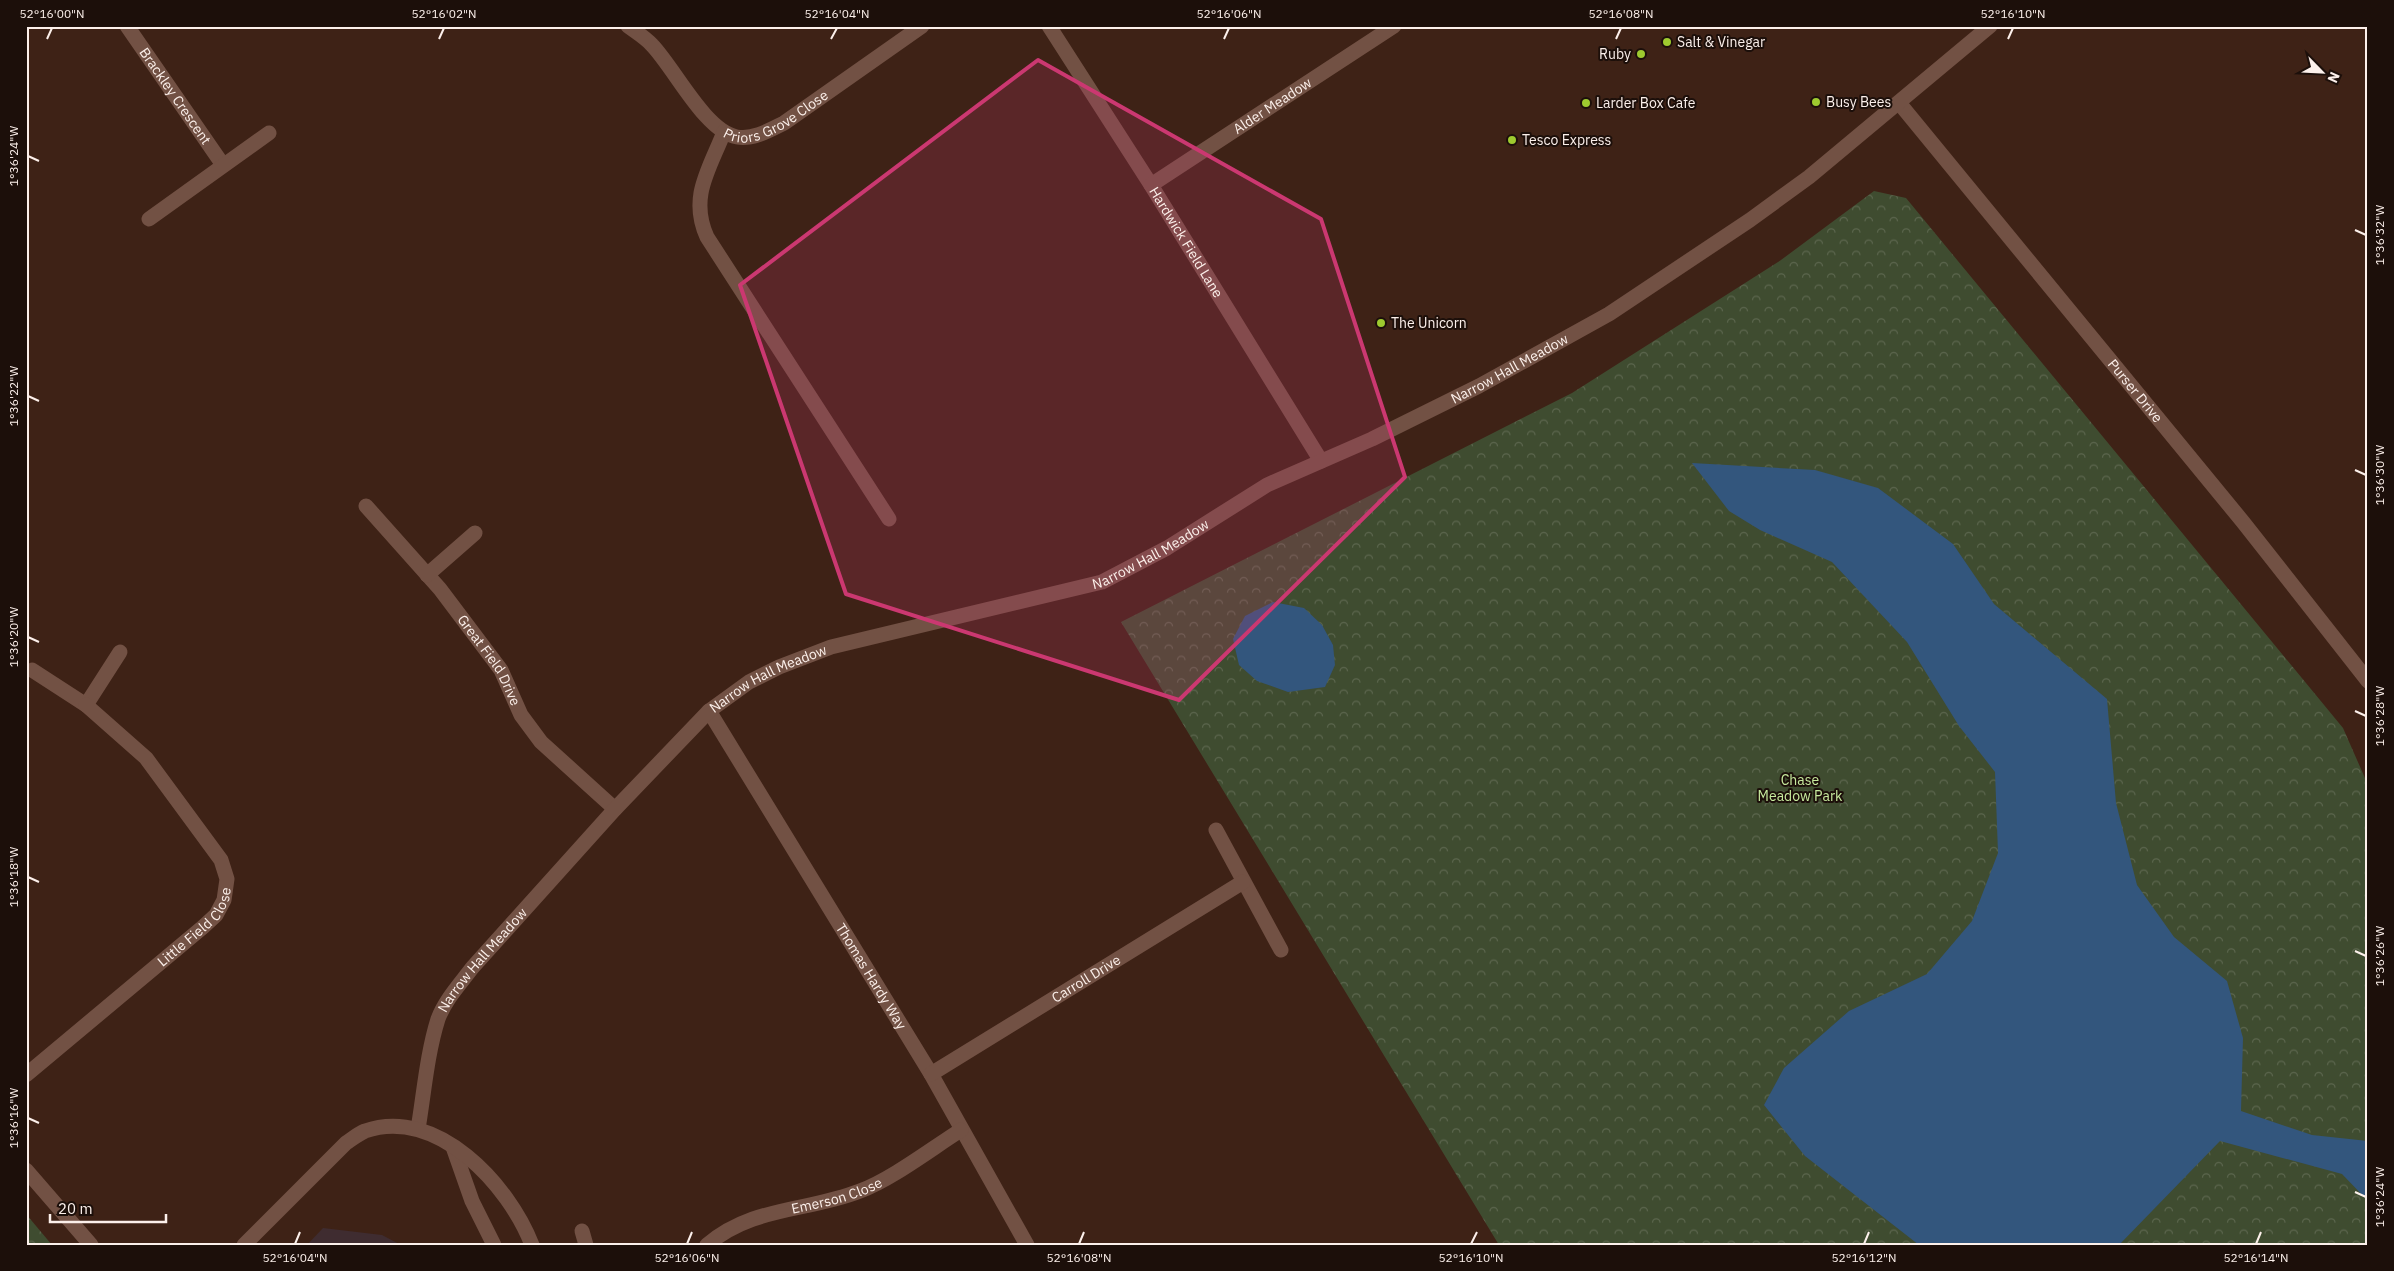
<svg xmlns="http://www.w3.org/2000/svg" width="2394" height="1271" viewBox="0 0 2394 1271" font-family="'IBM Plex Sans',sans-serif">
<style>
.education{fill:#3f2c30}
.park{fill:url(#park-crowns)}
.water{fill:#33567d}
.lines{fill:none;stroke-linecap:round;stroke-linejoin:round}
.minor{stroke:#725144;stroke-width:15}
.marked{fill:#cb3871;fill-opacity:0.2;stroke:#cb3871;stroke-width:4;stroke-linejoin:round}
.ticks{fill:none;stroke:#fcf0eb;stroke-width:2}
.poi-dot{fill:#9eca2f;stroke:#1c0f0a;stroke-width:2}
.labels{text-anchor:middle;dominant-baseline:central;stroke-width:4;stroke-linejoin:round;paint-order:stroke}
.poi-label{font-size:14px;fill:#fcf0eb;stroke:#1c0f0a;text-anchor:start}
.street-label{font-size:14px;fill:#fcf0eb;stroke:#1c0f0a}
.park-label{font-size:14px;fill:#c7ea9e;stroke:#1c0f0a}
.neatline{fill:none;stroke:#fcf0eb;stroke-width:2}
.ticks-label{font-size:12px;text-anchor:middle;fill:#fcf0eb}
</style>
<defs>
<pattern id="park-crowns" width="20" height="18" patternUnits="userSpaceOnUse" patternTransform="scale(1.25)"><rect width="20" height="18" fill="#3f4c30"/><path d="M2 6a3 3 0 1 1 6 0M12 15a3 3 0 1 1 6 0" fill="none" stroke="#5c664e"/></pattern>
</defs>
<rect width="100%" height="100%" fill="#3e2216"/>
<polygon class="education" points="323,1228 382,1235 401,1245 307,1245"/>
<g class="park">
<polygon points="1874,191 1906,198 2343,728 2368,785 2368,1245 1499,1245 1121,622 1572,393 1781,260"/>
<polygon points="26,1214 52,1245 26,1245"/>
</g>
<g class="water">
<polygon points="1692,463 1815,470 1878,488 1953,544 1994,604 2107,699 2116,803 2137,885 2174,937 2227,981 2243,1038 2241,1111 2312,1135 2368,1141 2368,1201 2342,1174 2220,1141 2119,1245 1919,1245 1805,1156 1764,1105 1784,1068 1849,1011 1927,974 1972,921 1998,853 1995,772 1959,726 1907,642 1832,562 1760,530 1729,511"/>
<polygon points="1273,602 1304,608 1322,625 1333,645 1335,665 1325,687 1288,692 1257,681 1239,665 1233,639 1245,616"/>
</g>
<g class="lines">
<g class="minor">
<path id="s1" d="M127,26l96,139"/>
<path id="s2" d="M628,26c8,6 18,12 24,19 23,24 53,86 85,92 16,3 33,-7 47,-14l138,-97"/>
<path id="s3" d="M1049,26l102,159 170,276"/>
<path id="s4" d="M1900,104l343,418 125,159"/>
<path d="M724,132c-15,38 -35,65 -17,105l182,282"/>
<path id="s5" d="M1151,185l243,-159"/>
<polyline points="149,219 269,133"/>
<path id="s6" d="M366,506l74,83 61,81 20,45 20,27 74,67"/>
<polyline points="427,575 475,533"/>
<polyline points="32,670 86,705 120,652"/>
<path id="s7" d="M709,711l222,363 96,171"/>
<polyline points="1216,830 1281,950"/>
<path id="s8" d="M931,1074l312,-192"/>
<path id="s9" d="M26,1075l177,-148 13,-12 8,-15 3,-21 -6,-19 -75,-102 -60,-53"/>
<path id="s10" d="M418,1129c6,-36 9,-75 20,-110 7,-19 22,-35 34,-51l143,-159 94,-98 40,-29 30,-15 52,-20 271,-65 65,-34 100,-63 105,-46 107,-53 130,-72 141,-94 59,-43 181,-151"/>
<polyline points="453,1147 472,1201 494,1245"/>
<polyline points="26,1170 91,1245"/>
<polyline points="582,1231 586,1245"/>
<path d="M244,1245l102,-102c6,-4 12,-9 19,-12 72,-25 144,54 167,114"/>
<path id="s11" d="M707,1245c46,-39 99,-33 153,-54 32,-12 71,-42 101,-61"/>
</g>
</g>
<path class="marked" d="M1038,60l283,159 84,258 -226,223 -333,-106 -106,-309z"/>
<path class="ticks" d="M47,39l5,-11M439,39l5,-11M831,39l6,-11M1224,39l5,-11M1616,39l5,-11M2008,39l5,-11M28,156l11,5M2355,230l11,5M28,396l11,5M2355,470l11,5M28,637l11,5M2355,711l11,5M28,877l11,5M2355,951l11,5M28,1118l11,5M2355,1192l11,5M295,1244l5,-12M687,1244l5,-12M1079,1244l5,-12M1471,1244l6,-12M1864,1244l5,-12M2256,1244l5,-12"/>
<g class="poi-dot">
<circle cx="1667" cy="42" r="5"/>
<circle cx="1641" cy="54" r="5"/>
<circle cx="1816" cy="102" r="5"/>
<circle cx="1586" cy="103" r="5"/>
<circle cx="1512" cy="140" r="5"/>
<circle cx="1381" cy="323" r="5"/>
</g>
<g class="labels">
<g class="poi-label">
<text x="1677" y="42">Salt &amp; Vinegar</text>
<text x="1631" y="54" text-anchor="end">Ruby</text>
<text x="1826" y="102">Busy Bees</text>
<text x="1596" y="103">Larder Box Cafe</text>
<text x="1522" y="140">Tesco Express</text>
<text x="1391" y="323">The Unicorn</text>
</g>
<g class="street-label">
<text stroke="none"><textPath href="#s1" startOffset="85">Brackley Crescent</textPath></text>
<text stroke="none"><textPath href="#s5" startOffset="145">Alder Meadow</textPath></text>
<text stroke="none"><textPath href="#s2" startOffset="202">Priors Grove Close</textPath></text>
<text stroke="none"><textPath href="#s3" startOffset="256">Hardwick Field Lane</textPath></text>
<text stroke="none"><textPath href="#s10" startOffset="1401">Narrow Hall Meadow</textPath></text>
<text stroke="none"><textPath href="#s4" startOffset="371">Purser Drive</textPath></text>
<text stroke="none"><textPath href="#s10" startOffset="996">Narrow Hall Meadow</textPath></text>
<text stroke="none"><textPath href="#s6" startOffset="198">Great Field Drive</textPath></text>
<text stroke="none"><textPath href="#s10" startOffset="591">Narrow Hall Meadow</textPath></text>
<text stroke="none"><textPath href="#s9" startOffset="226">Little Field Close</textPath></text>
<text stroke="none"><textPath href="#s10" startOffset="186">Narrow Hall Meadow</textPath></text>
<text stroke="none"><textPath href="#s7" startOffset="311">Thomas Hardy Way</textPath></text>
<text stroke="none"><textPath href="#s8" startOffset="182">Carroll Drive</textPath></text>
<text stroke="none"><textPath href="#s11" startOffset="140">Emerson Close</textPath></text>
</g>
<g class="park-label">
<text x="1800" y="780">Chase<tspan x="1800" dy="16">Meadow Park</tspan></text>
</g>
</g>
<rect width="2394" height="1271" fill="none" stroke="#1c0f0a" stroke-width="55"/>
<g transform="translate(2322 72) rotate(114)" stroke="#1c0f0a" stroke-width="4" paint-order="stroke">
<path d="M0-4L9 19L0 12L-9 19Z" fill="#fcf0eb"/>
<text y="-8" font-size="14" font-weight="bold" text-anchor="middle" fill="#fcf0eb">N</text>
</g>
<path d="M50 1214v8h116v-8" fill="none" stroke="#fcf0eb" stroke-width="2.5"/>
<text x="58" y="1214" font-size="15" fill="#fcf0eb" stroke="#1c0f0a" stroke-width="4" paint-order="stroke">20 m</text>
<rect x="28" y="28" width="2338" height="1216" class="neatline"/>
<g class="ticks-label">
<text x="52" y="18">52°16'00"N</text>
<text x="444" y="18">52°16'02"N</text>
<text x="837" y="18">52°16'04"N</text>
<text x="1229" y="18">52°16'06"N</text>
<text x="1621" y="18">52°16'08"N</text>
<text x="2013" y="18">52°16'10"N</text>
<text transform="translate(14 156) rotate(-90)" y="4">1°36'24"W</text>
<text transform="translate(2380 235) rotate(-90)" y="4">1°36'32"W</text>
<text transform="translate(14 396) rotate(-90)" y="4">1°36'22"W</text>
<text transform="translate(2380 475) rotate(-90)" y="4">1°36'30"W</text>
<text transform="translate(14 637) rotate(-90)" y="4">1°36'20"W</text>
<text transform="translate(2380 716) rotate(-90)" y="4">1°36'28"W</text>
<text transform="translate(14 877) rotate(-90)" y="4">1°36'18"W</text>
<text transform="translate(2380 956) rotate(-90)" y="4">1°36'26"W</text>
<text transform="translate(14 1118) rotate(-90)" y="4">1°36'16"W</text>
<text transform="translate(2380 1197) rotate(-90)" y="4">1°36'24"W</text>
<text x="295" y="1262">52°16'04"N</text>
<text x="687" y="1262">52°16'06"N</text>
<text x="1079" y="1262">52°16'08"N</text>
<text x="1471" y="1262">52°16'10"N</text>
<text x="1864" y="1262">52°16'12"N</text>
<text x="2256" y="1262">52°16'14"N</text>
</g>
</svg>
